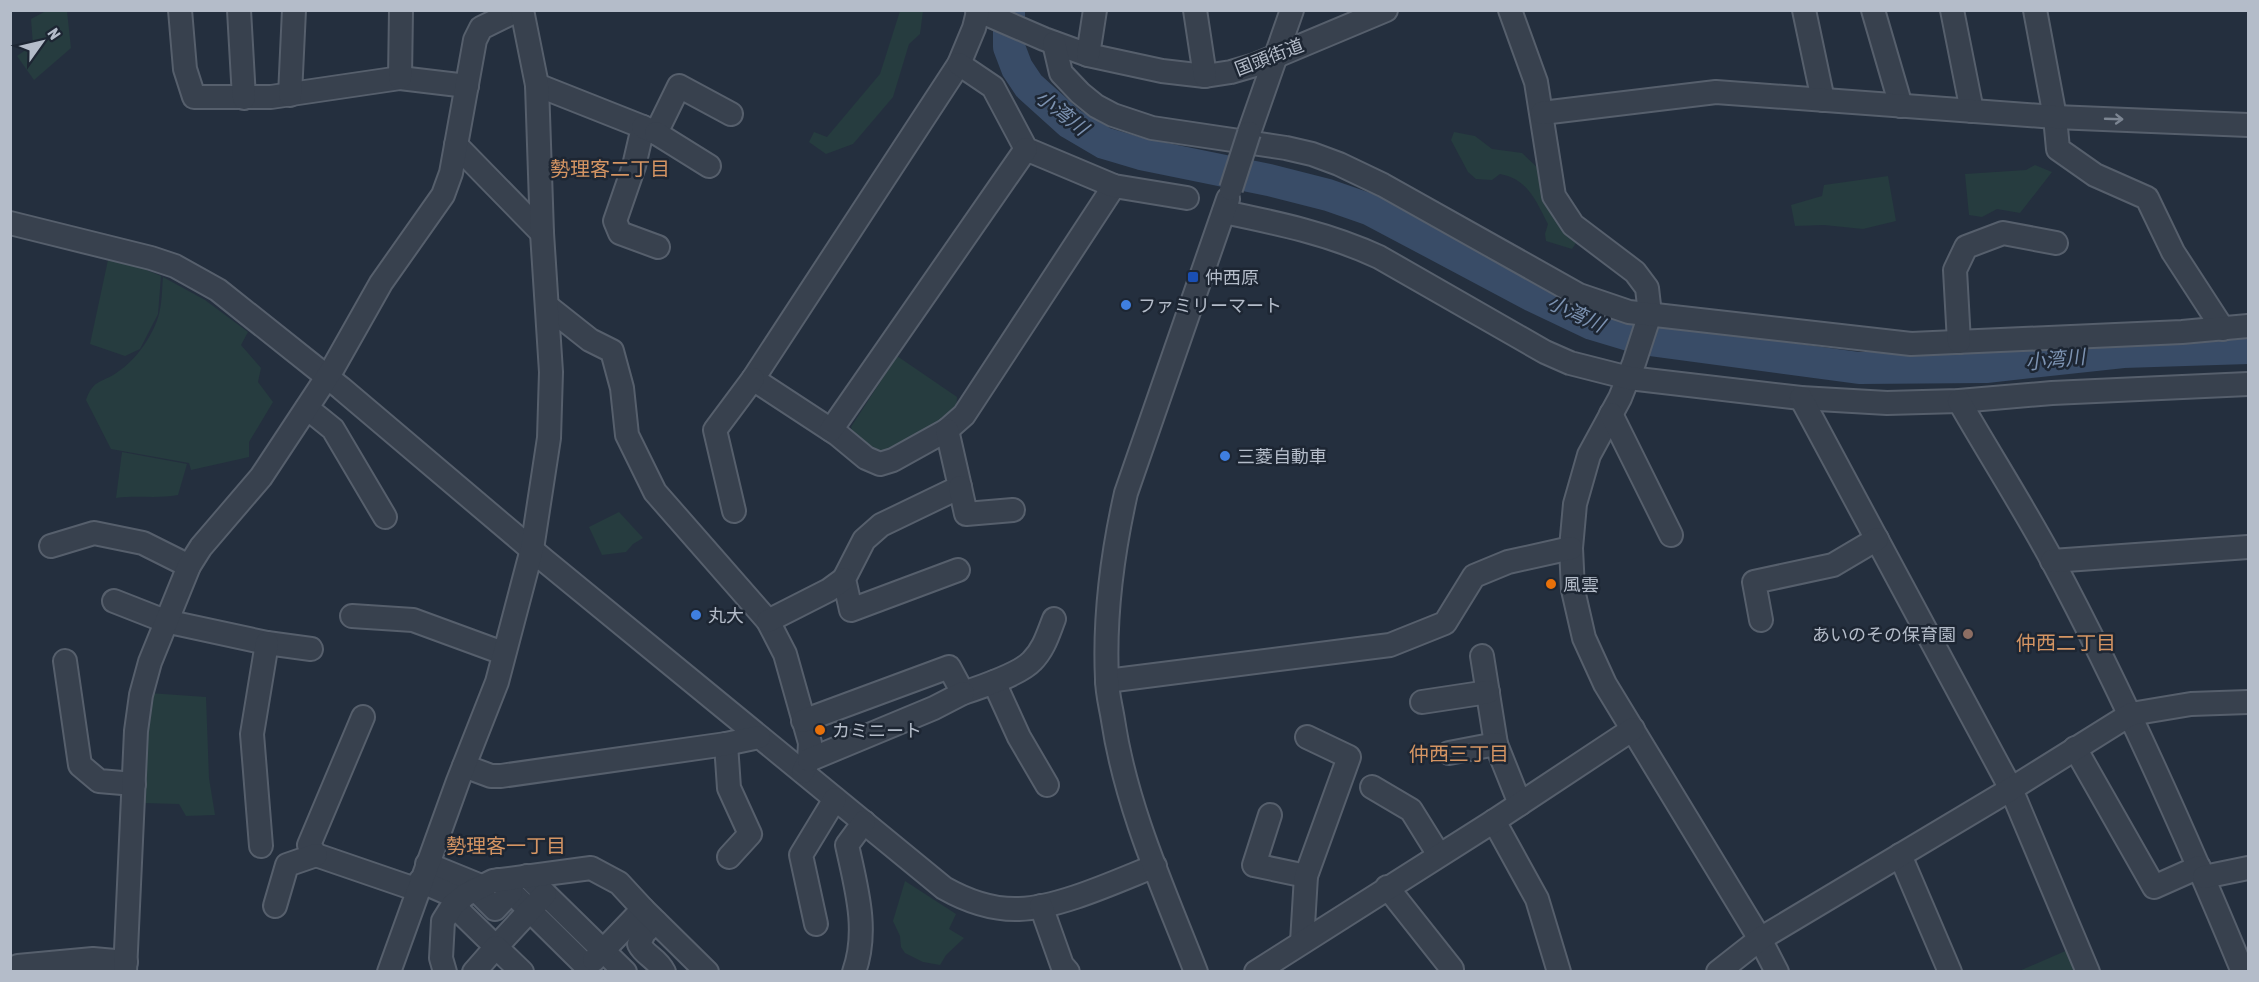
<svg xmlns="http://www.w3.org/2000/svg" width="2259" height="982" viewBox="0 0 2259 982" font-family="'Asap Condensed','Noto Sans JP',sans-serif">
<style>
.green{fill:#263c3f}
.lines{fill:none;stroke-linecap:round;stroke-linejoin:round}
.river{stroke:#394c67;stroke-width:32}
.minor-casing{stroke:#565f6c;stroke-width:26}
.minor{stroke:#38414e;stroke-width:22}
.minor-bridge-casing{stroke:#565f6c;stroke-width:26;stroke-linecap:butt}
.minor-bridge{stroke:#38414e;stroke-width:22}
.oneway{stroke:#7c8592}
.transit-dot{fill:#1a4fb4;stroke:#1d2633;stroke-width:2}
.shop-dot{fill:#3f7fe0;stroke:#1d2633;stroke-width:2}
.food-dot{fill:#e8710a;stroke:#1d2633;stroke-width:2}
.education-dot{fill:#8d6e63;stroke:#1d2633;stroke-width:2}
.labels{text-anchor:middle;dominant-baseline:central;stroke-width:5;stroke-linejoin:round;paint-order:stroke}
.street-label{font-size:18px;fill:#b4bcc9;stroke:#1d2633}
.poi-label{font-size:18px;fill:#b4bcc9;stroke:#1d2633;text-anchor:start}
.water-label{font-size:20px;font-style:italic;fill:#7c92b1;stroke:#1d2633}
.neighbourhood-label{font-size:20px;fill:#d59563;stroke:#1d2633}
</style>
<rect width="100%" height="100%" fill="#242f3e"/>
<g class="green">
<polygon points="46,11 67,11 71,48 34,80 17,56 33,45 31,19"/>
<polygon points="900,11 923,11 920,34 909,44 893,97 853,144 826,154 809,142 814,132 827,137 880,74"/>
<path d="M1454,132l21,4 17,13 30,4 18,17 6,29 13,28 19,13 -6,9 -26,-8 -1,-7 3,-10c-12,-23 -20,-45 -48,-50l-8,6 -16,-1 -8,-7 -17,-32z"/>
<polygon points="2035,165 2052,172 2020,213 1997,209 1982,217 1969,215 1965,174 2026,170"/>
<polygon points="1888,176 1896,221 1863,229 1824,225 1795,226 1791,205 1822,196 1824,185"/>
<polygon points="108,260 137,266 161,276 158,314 140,349 125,356 90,344"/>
<path d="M163,277l42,23 43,32 -7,13 20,23 -3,14 15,20 -24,40v15l-58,13 -2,-7 -78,-14 -25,-49c7,-22 18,-17 33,-29 17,-11 35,-37 40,-57 3,-11 3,-25 4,-37z"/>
<path d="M897,356l60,41 -1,15 -69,41c-17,0 -31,-9 -36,-26z"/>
<path d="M122,452l65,12 -9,31c-21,4 -41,0 -62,3z"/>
<polygon points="619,512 643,538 633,544 626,552 602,555 589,527"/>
<polygon points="149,693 206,697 209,778 215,815 186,816 179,804 142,803"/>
<polygon points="905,881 956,914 949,929 964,938 946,955 940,965 923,962 905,953 901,947 900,936 893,921"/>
<polygon points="2070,949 2079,972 2017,972"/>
</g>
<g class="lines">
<polyline class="river" points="1009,10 1009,47 1017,68 1029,86 1070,123 1104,143 1141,154 1269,180 1328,195 1371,210 1533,296 1592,324 1642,339 1859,368 1986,367 2123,352 2248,348"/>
<g class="minor-casing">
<g id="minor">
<polyline points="180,10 185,69 194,97 271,97 400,78 467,86"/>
<polyline points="239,10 244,98"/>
<polyline points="977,10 1044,39 1088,55 1162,71 1205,76 1231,72 1255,65 1386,10"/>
<polyline points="1195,10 1205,76"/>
<polyline points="1510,10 1536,82 1554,196 1573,225 1635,272 1647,288 1650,314 1634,363 1620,398 1589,455 1575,504 1571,548 1573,590 1584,638 1605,684 1760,939 1777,972"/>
<polyline points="1804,10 1823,100"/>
<polyline points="1873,10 1901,106"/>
<polyline points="1952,10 1972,111"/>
<polyline points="2035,10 2055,117 2058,149 2095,175 2147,198 2173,252 2223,329"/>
<polyline points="978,12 974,28 959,64 753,379 837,434 866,458 880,464 893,460 947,430 964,415 1114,186"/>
<polyline points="1054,43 1061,73 1080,93 1096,106 1113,115 1152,128 1286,148 1312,154 1339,164 1383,185 1579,295 1629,312 1911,344 2182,332 2248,326"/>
<polyline points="1088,55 1095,10"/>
<polyline points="959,64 993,87 1026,149 1114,186 1187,198"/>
<polyline points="400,78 401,10"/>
<polyline points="537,85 643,127 634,166 615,221 620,233 658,247"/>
<polyline points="290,95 294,10"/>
<polyline points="1542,113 1716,92 2055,117 2248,125"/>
<polyline points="643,127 656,133 679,86 731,114"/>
<polyline points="656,133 709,166"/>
<polyline points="1249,133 1292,10"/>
<polyline points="456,145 542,233"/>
<path d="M1224,212c53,11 106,22 155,45l166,95 25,11 59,15 172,20 86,5 72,-2 93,-8 196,-9"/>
<path d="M10,223l141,35 24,8 43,24 123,98 203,172 400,328c23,13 48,22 75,21 40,-1 98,-28 136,-43"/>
<polyline points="547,306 590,340 612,351 622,388 627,435 655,492 768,621 785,654 810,743 809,760 803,772"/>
<polyline points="1959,342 1955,270 1966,247 2003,233 2056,243"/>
<polyline points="1801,398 2011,789 2088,972"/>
<path d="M1959,401c31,54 65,107 94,161 71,133 132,270 190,410"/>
<polyline points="307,408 333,429 385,517"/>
<polyline points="1611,414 1671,535"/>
<polyline points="831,430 1026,149"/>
<polyline points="947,430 960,487 881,525 864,540 844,579 851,610 958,570"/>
<polyline points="960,487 966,514 1013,510"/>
<polyline points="734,511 715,430 753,379"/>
<polyline points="51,546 94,533 143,543 189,566"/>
<polyline points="2052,561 2248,547"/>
<polyline points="114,601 165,621 267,643 311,649"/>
<polyline points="352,616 413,620 503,653"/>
<polyline points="1761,620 1754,582 1833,565 1877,539"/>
<polyline points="768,621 829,590 844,579"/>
<polyline points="1482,656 1496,744 1520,804"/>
<polyline points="65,661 80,765 99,781 134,784"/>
<polyline points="1107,681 1390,645 1445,623 1474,576 1508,562 1571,548"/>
<polyline points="994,682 1019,737 1047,785"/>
<polyline points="1422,702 1488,692"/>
<polyline points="363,717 309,845 316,855 418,890"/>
<path d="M803,721l146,-54 14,26c18,-6 57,-19 69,-32 12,-12 16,-27 22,-42"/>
<polyline points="726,744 729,788 750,834 729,857"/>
<polyline points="2075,748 2154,887 2199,867"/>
<polyline points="1449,753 1496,744"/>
<polyline points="809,760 934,708 963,693"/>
<polyline points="464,766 491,776 501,776 726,744 759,737"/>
<polyline points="1372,787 1411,810 1439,855"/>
<polyline points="1270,815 1254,865 1306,876"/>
<polyline points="1494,821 1537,899 1559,972"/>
<polyline points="261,846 252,734 267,643"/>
<polyline points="1900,855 1950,972"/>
<polyline points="427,864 481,886"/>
<polyline points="527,876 625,972"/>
<polyline points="2204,877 2248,868"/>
<polyline points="499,880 587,967"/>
<polyline points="420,881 461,899"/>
<polyline points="1387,887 1452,969"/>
<polyline points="475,889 495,909 511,892"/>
<polyline points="453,905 496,947 545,894"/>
<polyline points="275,906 287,865 316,855"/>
<polyline points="1041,906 1062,965 1068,972"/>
<path d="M656,922l-12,11 -5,11c6,12 18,14 25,28"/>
<polyline points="816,924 801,855 835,799"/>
<polyline points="1302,942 1306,876 1349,757 1307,737"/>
<polyline points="594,960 643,909"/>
<polyline points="18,966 93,959 126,962"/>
<polyline points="125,972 136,731 141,695 150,662 189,566 201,547 261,477 333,368 381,283 443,195 451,173 475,40 481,28 518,10"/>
<polyline points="389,972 458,781 497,682 532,549 549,438 551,372 542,233 537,85 522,10"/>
<polyline points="445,972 441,958 443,921 453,905 465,895 493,881 591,868 619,883 643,909 707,972"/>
<polyline points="474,972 496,947 522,972"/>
<path d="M854,972c15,-42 2,-85 -7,-127l17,-23"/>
<path d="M1196,972c-32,-82 -70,-165 -83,-252 -2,-13 -6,-27 -6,-41 -3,-63 5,-124 19,-186l102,-294"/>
<polyline points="1256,972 1494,821 1633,729"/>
<polyline points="1718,972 1760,939 2011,789 2131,714 2191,704 2248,702"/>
</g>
</g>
<use href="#minor" class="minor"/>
<g class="minor-bridge-casing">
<polyline id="minor-bridge" points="1231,189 1249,133"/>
</g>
<use href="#minor-bridge" class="minor-bridge"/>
</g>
<defs><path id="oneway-shaft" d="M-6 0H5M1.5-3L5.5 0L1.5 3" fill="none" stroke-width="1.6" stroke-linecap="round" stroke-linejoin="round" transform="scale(1.5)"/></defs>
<use class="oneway" href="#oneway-shaft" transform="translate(2114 119) rotate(2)"/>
<rect class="transit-dot" x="1187" y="271" width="12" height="12" rx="3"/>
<g class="shop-dot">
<circle cx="1126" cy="305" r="6"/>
<circle cx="1225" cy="456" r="6"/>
<circle cx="696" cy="615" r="6"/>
</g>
<g class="food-dot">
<circle cx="1551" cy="584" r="6"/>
<circle cx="820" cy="730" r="6"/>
</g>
<circle class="education-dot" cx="1968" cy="634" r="6"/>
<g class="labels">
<g class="street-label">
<text transform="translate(1269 57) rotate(-21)">国頭街道</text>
</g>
<g class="poi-label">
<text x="1205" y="277">仲西原</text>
<text x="1138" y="305">ファミリーマート</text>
<text x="1237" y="456">三菱自動車</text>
<text x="1563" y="584">風雲</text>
<text x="708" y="615">丸大</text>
<text x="1956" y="634" text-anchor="end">あいのその保育園</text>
<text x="832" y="730">カミニート</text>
</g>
<g class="water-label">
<text transform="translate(1062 112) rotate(38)">小湾川</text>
<text transform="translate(1576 313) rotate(25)">小湾川</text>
<text transform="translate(2055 359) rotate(-6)">小湾川</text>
</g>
<g class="neighbourhood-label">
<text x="610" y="168">勢理客二丁目</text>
<text x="2066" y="642">仲西二丁目</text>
<text x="1459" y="753">仲西三丁目</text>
<text x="506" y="845">勢理客一丁目</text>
</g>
</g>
<rect width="2259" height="982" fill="none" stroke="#b4bcc9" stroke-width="24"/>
<g transform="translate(42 42) rotate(56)" stroke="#1d2633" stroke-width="4.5" paint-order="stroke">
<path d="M0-4.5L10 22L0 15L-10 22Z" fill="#b4bcc9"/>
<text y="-9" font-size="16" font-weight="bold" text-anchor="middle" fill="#b4bcc9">N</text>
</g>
</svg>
